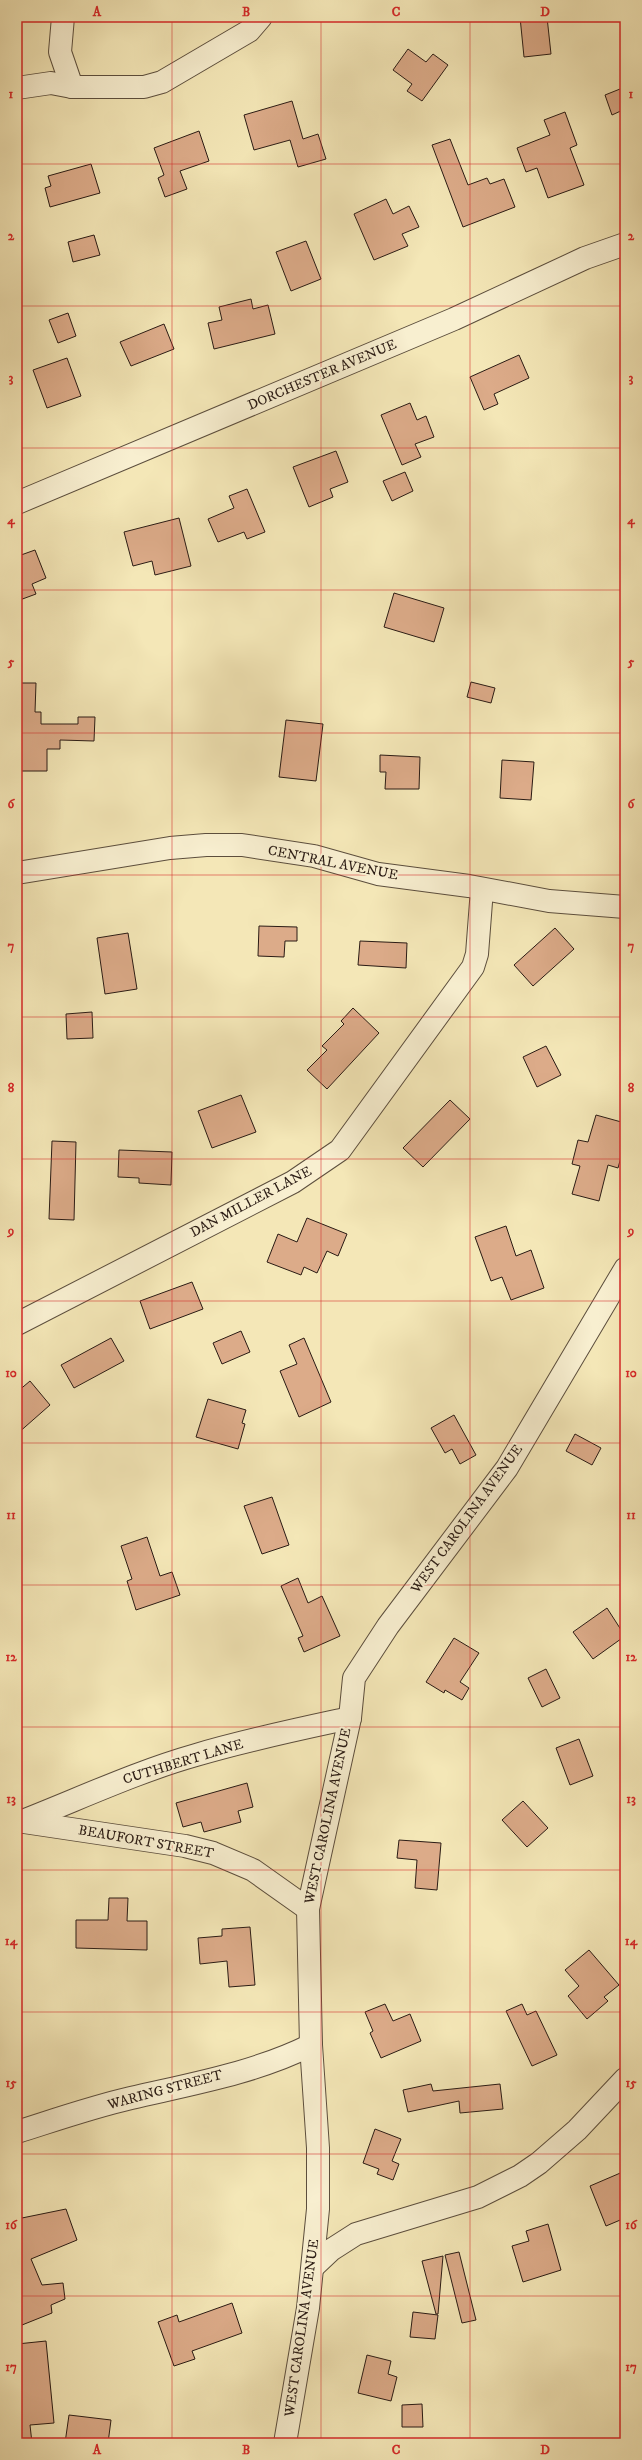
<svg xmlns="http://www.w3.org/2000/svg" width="642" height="2460" viewBox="0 0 642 2460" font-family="'IM FELL DW Pica',serif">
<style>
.building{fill:#dcab89;stroke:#2a1b14}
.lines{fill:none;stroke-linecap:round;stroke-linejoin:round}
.minor-casing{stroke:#5c4e3d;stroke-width:24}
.minor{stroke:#f8efd0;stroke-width:22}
.grid{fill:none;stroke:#d62828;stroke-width:1;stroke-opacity:0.55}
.labels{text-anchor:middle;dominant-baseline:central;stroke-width:4;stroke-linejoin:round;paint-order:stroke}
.street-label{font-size:14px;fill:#2a1b14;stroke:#f8efd0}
.neatline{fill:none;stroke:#d62828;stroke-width:1.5}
.grid-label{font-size:13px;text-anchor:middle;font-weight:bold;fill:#d62828}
</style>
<rect width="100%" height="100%" fill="#f4e7b7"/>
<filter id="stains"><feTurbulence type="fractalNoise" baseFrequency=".005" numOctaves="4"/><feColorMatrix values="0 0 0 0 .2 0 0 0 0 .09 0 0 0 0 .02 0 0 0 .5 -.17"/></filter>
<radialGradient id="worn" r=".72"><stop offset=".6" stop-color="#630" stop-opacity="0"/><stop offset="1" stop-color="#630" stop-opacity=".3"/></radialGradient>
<g class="building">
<polygon points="520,17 547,17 551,54 524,57"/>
<polygon points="408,49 426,62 433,54 448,65 422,101 407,91 412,84 393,70"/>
<polygon points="625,87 625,109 612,115 605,95"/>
<polygon points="292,101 303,139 318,134 326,159 298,167 290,140 254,150 244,115"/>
<polygon points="565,112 577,145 570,148 584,185 548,198 537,168 526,172 517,148 550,135 544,120"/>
<polygon points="199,131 209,161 180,171 187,189 165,197 158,178 164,175 154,148"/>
<polygon points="450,139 468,185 487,178 490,184 504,179 515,207 463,227 432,145"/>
<polygon points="91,164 100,193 50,207 45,188 51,186 48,176"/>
<polygon points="386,199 393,214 409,206 419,227 402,234 408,246 374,260 354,214"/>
<polygon points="94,235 100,255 73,262 68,242"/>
<polygon points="306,241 321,279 291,291 276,252"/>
<polygon points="251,299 253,309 268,305 275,334 214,349 208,323 222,320 219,307"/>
<polygon points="68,313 76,336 58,343 49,320"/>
<polygon points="164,324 174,349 131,366 120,342"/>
<polygon points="519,355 529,378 494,394 498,404 484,410 470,377"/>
<polygon points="67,358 81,396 47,408 33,370"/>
<polygon points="410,403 417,420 426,416 434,437 415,444 421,457 402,465 381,415"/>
<polygon points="336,451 348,482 330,489 333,497 309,507 293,467"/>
<polygon points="405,472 413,491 392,501 383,481"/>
<polygon points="247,489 265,532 247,539 244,532 218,542 208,519 234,508 229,496"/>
<polygon points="179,518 191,566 155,575 152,561 133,566 124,532"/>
<polygon points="17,547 21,555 35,550 46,578 32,584 36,594 17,601"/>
<polygon points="394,593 444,608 434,642 384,627"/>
<polygon points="471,682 495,688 491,703 467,697"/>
<polygon points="17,683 36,683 35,712 41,712 41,724 78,724 78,717 95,717 94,741 60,740 60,749 47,749 47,771 17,771"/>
<polygon points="286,720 323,724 316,781 279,777"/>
<polygon points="380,755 420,757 419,789 385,789 386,772 380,772"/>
<polygon points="502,760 534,762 531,800 500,798"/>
<polygon points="259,926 297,927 297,941 285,941 284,957 258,956"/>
<polygon points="555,928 574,949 533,986 514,965"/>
<polygon points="128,933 137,989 105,994 97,938"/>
<polygon points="360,941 407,943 406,968 358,965"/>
<polygon points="353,1008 379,1033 327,1089 307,1070 327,1050 322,1046 344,1024 341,1021"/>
<polygon points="92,1012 93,1038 67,1039 66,1014"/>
<polygon points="546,1046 561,1075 537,1087 523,1057"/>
<polygon points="241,1095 256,1132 212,1148 198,1111"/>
<polygon points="450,1100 470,1119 423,1167 403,1148"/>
<polygon points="596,1115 625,1123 625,1143 618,1168 608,1165 599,1201 572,1194 580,1166 572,1164 578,1140 588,1142"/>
<polygon points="52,1141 76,1142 74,1220 49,1219"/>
<polygon points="119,1150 172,1152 171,1185 139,1183 139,1178 118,1177"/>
<polygon points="307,1218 347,1234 338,1256 327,1251 317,1273 304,1267 301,1275 267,1262 278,1234 297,1242"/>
<polygon points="506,1226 516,1256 531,1250 544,1288 511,1300 502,1277 491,1281 475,1237"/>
<polygon points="192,1282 203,1309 150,1329 140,1301"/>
<polygon points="241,1331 250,1352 222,1364 213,1343"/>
<polygon points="111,1338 124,1361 74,1388 61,1365"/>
<polygon points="304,1338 331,1402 299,1417 280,1371 297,1364 289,1345"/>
<polygon points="30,1381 50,1405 17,1434 17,1392"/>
<polygon points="208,1399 246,1410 242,1423 245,1424 238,1449 196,1437"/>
<polygon points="454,1415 476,1455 460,1464 452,1449 445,1453 431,1428"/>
<polygon points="575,1434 601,1448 592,1465 566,1451"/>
<polygon points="272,1497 289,1545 262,1554 244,1506"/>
<polygon points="147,1537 160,1576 172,1572 180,1595 136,1610 127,1581 132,1579 121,1546"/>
<polygon points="298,1578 308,1603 322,1596 340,1636 304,1652 298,1638 303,1636 281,1586"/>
<polygon points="607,1608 625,1636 593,1659 573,1632"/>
<polygon points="454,1638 479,1653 460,1682 469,1688 462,1700 445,1690 444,1693 426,1682"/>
<polygon points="546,1669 560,1698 542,1707 528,1678"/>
<polygon points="579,1739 593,1776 570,1785 556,1748"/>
<polygon points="247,1783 253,1807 238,1811 241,1822 204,1832 201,1822 183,1827 176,1803"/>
<polygon points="523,1801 548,1828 527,1847 502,1820"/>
<polygon points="399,1840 441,1843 437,1890 415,1888 417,1860 397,1858"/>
<polygon points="109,1898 128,1898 127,1921 147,1921 147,1950 76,1948 76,1920 108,1920"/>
<polygon points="250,1927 255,1985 229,1987 227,1961 200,1964 198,1938 222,1936 222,1929"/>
<polygon points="589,1950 619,1985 604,1997 608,2001 587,2019 568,1996 579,1986 565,1970"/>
<polygon points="385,2004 393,2021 410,2014 421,2041 381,2058 370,2033 373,2031 365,2012"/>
<polygon points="522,2004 527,2015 536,2011 557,2055 532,2066 506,2011"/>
<polygon points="431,2084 433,2091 500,2084 503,2109 460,2113 459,2101 408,2112 403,2090"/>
<polygon points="375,2129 401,2139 392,2161 399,2164 393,2180 377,2174 379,2169 363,2163"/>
<polygon points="625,2171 625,2218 606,2226 590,2186"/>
<polygon points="66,2209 77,2240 31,2259 42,2285 63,2283 65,2299 51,2305 52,2313 17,2327 17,2219"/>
<polygon points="548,2224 561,2270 523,2282 512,2246 529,2241 526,2231"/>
<polygon points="459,2252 476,2320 462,2323 445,2255"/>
<polygon points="443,2256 438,2314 436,2314 422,2261"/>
<polygon points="232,2303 242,2333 192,2351 195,2359 174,2366 158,2322 177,2315 179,2322"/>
<polygon points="413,2312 438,2315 435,2339 410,2337"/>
<polygon points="46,2341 54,2423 30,2425 32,2443 17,2443 17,2344"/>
<polygon points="367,2355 391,2361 388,2374 397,2377 391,2401 358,2393"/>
<polygon points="422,2404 423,2427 402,2427 402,2405"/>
<polygon points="69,2415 111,2420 108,2443 65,2443"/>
</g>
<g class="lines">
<g class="minor-casing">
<g id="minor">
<polyline points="63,17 60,52 72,87"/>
<polyline points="17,88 51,83 72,87 144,87 162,82 249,31 261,17"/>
<polyline points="17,503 454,319 585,258 625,244"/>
<polyline points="17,873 170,848 206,845 242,845 314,856 378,874 469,886 549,901 625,907"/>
<polyline points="17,1324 293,1182 340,1150 473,967 477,954 482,889"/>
<path d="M20,1822c59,-23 116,-50 176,-67 50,-15 103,-26 154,-37"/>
<polyline points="24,1822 185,1846 213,1853 253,1870 308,1909"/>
<path d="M17,2132c38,-12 75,-25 114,-34 60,-14 124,-25 180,-53"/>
<polyline points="314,2266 331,2250 356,2234 478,2197 520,2176 539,2163 577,2130 625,2079"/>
<polyline points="285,2443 308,2308 318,2209 318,2148 311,2045 308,1909 350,1718 354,1678 388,1626 507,1468 625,1269"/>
</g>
</g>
<use href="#minor" class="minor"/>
</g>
<path class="grid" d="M172,17v2426M321,17v2426M470,17v2426M17,164h608M17,306h608M17,448h608M17,590h608M17,733h608M17,875h608M17,1017h608M17,1159h608M17,1301h608M17,1443h608M17,1585h608M17,1727h608M17,1870h608M17,2012h608M17,2154h608M17,2296h608"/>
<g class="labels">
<g class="street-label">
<text transform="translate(322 375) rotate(-23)">DORCHESTER AVENUE</text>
<text transform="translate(333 863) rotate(11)">CENTRAL AVENUE</text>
<text transform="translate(251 1202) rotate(-28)">DAN MILLER LANE</text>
<text transform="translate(467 1519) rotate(-54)">WEST CAROLINA AVENUE</text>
<text transform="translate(183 1762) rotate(-17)">CUTHBERT LANE</text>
<text transform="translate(328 1816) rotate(-78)">WEST CAROLINA AVENUE</text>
<text transform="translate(146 1842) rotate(10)">BEAUFORT STREET</text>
<text transform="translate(165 2090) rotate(-15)">WARING STREET</text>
<text transform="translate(302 2328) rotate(-82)">WEST CAROLINA AVENUE</text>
</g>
</g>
<rect width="642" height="2460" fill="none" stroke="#f4e7b7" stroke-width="44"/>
<rect x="22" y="22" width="598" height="2416" class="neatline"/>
<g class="grid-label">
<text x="97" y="16">A</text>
<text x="246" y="16">B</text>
<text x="396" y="16">C</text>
<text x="545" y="16">D</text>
<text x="11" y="98">1</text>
<text x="631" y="98">1</text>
<text x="11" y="240">2</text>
<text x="631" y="240">2</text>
<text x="11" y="382">3</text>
<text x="631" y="382">3</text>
<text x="11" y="524">4</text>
<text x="631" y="524">4</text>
<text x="11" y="666">5</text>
<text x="631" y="666">5</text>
<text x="11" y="808">6</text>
<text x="631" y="808">6</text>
<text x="11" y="950">7</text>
<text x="631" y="950">7</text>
<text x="11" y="1092">8</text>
<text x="631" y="1092">8</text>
<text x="11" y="1235">9</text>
<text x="631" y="1235">9</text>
<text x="11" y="1377">10</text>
<text x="631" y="1377">10</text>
<text x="11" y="1519">11</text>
<text x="631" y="1519">11</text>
<text x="11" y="1661">12</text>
<text x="631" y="1661">12</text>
<text x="11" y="1803">13</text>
<text x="631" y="1803">13</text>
<text x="11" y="1945">14</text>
<text x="631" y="1945">14</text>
<text x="11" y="2087">15</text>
<text x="631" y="2087">15</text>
<text x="11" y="2229">16</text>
<text x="631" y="2229">16</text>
<text x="11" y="2371">17</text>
<text x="631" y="2371">17</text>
<text x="97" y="2454">A</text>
<text x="246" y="2454">B</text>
<text x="396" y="2454">C</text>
<text x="545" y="2454">D</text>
</g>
<rect width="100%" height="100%" filter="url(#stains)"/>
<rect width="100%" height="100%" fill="url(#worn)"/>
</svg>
